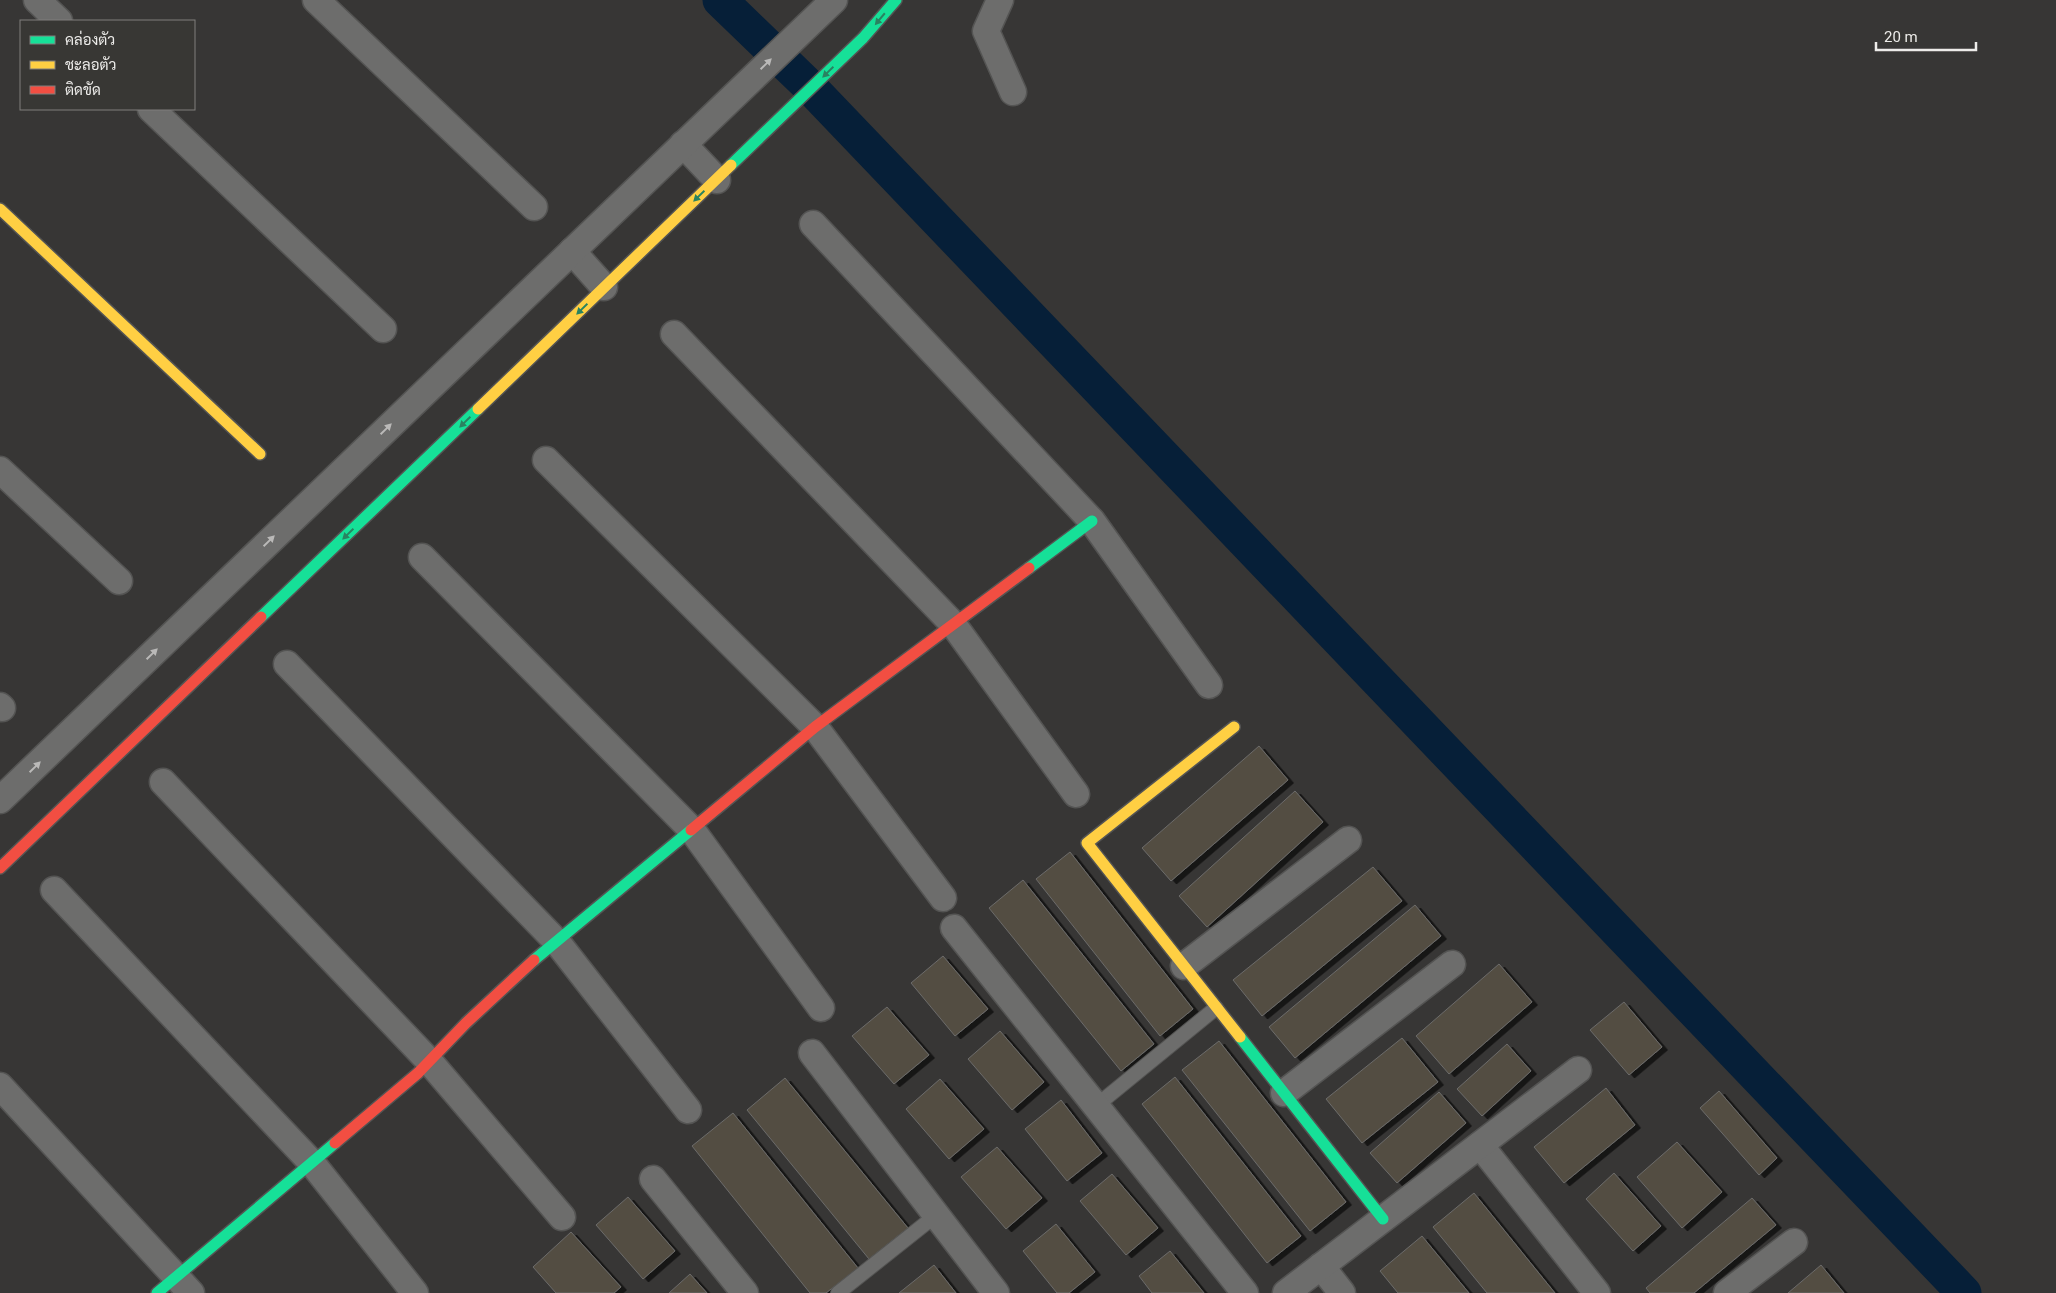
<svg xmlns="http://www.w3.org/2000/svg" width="2056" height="1293" viewBox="0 0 2056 1293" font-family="Roboto,Sarabun,sans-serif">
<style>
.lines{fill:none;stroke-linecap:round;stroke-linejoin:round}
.canal{stroke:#061f38;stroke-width:35}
.building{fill:#534e43;stroke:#6c6b6a;filter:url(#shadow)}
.lane-casing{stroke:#545453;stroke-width:16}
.street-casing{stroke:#545453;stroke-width:29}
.fast-casing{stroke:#545453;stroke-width:14}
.slow-casing{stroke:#545453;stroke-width:14}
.jam-casing{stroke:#545453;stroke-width:14}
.lane{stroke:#6d6d6c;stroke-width:14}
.street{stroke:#6d6d6c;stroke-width:26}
.fast{stroke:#16e098;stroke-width:11}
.slow{stroke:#ffcf43;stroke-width:11}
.jam{stroke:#f24e42;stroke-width:11}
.oneway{fill:#298361}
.oneway2{fill:#bab9b8}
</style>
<defs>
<filter id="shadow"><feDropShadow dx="5.5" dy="3" stdDeviation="0" flood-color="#0009"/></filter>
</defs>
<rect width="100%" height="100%" fill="#373635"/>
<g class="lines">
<polyline class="canal" points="720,0 809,86 1964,1293"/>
</g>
<g class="building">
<polygon points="1259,746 1288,780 1171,881 1142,848"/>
<polygon points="1295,791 1323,822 1207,927 1179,896"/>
<polygon points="1070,852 1193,1009 1160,1036 1036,879"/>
<polygon points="1373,867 1402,901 1262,1016 1233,980"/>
<polygon points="1023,880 1154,1044 1121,1071 989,908"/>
<polygon points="1415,905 1441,936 1295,1058 1269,1027"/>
<polygon points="943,956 988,1009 955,1036 911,983"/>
<polygon points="1499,964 1532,1002 1449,1074 1416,1036"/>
<polygon points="1624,1002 1662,1047 1629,1075 1590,1030"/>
<polygon points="887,1007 929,1055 894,1084 852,1036"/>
<polygon points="1000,1031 1044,1082 1012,1110 968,1059"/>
<polygon points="1402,1038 1438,1082 1362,1143 1326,1099"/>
<polygon points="1219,1041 1346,1202 1310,1231 1182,1070"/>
<polygon points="1507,1044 1531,1071 1482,1116 1457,1089"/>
<polygon points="1175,1077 1301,1236 1267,1263 1142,1104"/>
<polygon points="785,1078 908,1228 869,1259 747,1110"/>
<polygon points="940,1079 984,1129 949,1159 906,1109"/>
<polygon points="1606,1088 1635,1125 1564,1183 1534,1147"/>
<polygon points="1719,1091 1777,1158 1759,1175 1700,1108"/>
<polygon points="1439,1092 1466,1123 1397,1183 1370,1153"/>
<polygon points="1061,1100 1102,1153 1067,1181 1025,1129"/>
<polygon points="733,1113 858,1268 826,1293 810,1293 692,1146"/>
<polygon points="1677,1142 1722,1192 1682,1228 1637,1177"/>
<polygon points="997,1147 1042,1198 1006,1229 961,1177"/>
<polygon points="1614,1173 1661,1226 1633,1251 1586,1199"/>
<polygon points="1112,1174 1158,1228 1126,1255 1080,1201"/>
<polygon points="1474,1193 1555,1293 1487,1293 1433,1227"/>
<polygon points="628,1197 675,1251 643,1279 596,1225"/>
<polygon points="1752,1198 1776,1225 1694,1293 1650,1293 1646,1288"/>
<polygon points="1056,1224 1095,1272 1069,1293 1057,1293 1023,1251"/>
<polygon points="571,1232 621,1287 614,1293 556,1293 533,1267"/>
<polygon points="1422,1236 1469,1293 1398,1293 1380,1271"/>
<polygon points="1170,1251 1204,1293 1152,1293 1139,1276"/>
<polygon points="934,1265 956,1293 899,1293"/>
<polygon points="1821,1265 1844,1293 1788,1293"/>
<polygon points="690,1274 707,1293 669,1293"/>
</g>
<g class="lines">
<g class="lane-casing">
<g id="lane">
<polyline points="1096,1106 1216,1008"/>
<polyline points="838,1293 935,1216"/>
</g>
</g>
<g class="street-casing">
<g id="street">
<polyline points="37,0 59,21"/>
<polyline points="316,0 534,207"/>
<polyline points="1000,0 986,31 1013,92"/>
<polyline points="151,109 383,329"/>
<polyline points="683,144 717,180"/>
<polyline points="813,224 1092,521 1209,685"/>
<polyline points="572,251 604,287"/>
<polyline points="674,334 953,624 1076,794"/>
<polyline points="546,460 815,727 943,898"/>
<polyline points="0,470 119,581"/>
<polyline points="422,557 692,830 821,1008"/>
<polyline points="287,664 557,942 688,1110"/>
<polyline points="0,706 2,708"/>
<polyline points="163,782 429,1061 562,1217"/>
<polyline points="0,800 834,0"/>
<polyline points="54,890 312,1163 415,1293"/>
<polyline points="954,928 1245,1293"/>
<polyline points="1184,966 1348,840"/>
<polyline points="812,1053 996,1293"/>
<polyline points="0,1086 191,1293"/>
<polyline points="1284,1093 1452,964"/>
<polyline points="1480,1145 1597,1293"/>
<polyline points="653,1179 745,1293"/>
<polyline points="1321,1266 1342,1293"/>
<polyline points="1286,1293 1578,1070"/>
<polyline points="1727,1293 1794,1242"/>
</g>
</g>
<g class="fast-casing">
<g id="fast">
<polyline points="731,165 863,38 896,0"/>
<polyline points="1029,568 1092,521"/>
<polyline points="261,617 478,409"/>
<polyline points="534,960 691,830"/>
<polyline points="1240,1037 1383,1219"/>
<polyline points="157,1293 335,1143"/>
</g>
</g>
<g class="slow-casing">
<g id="slow">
<polyline points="0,209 260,454"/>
<polyline points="478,409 731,165"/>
<polyline points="1234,727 1087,843 1240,1037"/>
</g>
</g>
<g class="jam-casing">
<g id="jam">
<polyline points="691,830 815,727 1029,568"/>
<polyline points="0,868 261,617"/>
<polyline points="335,1143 418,1073 466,1023 534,960"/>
</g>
</g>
<use href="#lane" class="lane"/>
<use href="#street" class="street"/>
<use href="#fast" class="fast"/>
<use href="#slow" class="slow"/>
<use href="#jam" class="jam"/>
</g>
<defs><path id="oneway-solid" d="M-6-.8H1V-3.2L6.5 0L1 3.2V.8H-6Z" transform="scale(1.25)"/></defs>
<g class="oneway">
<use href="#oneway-solid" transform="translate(880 19) rotate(130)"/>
<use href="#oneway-solid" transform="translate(828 72) rotate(136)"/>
<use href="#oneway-solid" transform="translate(699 196) rotate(136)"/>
<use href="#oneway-solid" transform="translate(582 309) rotate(136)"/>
<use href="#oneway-solid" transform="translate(465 422) rotate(136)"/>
<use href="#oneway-solid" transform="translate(348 534) rotate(136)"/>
</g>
<g class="oneway2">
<use href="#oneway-solid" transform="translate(766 64) rotate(-44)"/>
<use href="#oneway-solid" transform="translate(386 429) rotate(-44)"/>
<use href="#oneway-solid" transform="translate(269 541) rotate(-44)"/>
<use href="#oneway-solid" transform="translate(152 654) rotate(-44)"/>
<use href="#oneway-solid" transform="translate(35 767) rotate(-44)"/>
</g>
<rect x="20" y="20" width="175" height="90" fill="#383734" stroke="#807f7d"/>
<rect x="30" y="36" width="25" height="8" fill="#16e098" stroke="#807f7d"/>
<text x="65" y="45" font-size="15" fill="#edecea">คล่องตัว</text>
<rect x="30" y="61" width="25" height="8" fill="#ffcf43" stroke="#807f7d"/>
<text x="65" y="70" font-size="15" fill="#edecea">ชะลอตัว</text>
<rect x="30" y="86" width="25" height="8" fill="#f24e42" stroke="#807f7d"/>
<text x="65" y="95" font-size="15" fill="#edecea">ติดขัด</text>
<path d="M1876 42v8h100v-8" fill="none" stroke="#edecea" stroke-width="2.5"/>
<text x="1884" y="42" font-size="15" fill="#edecea" stroke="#383734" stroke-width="4" paint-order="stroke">20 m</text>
</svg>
